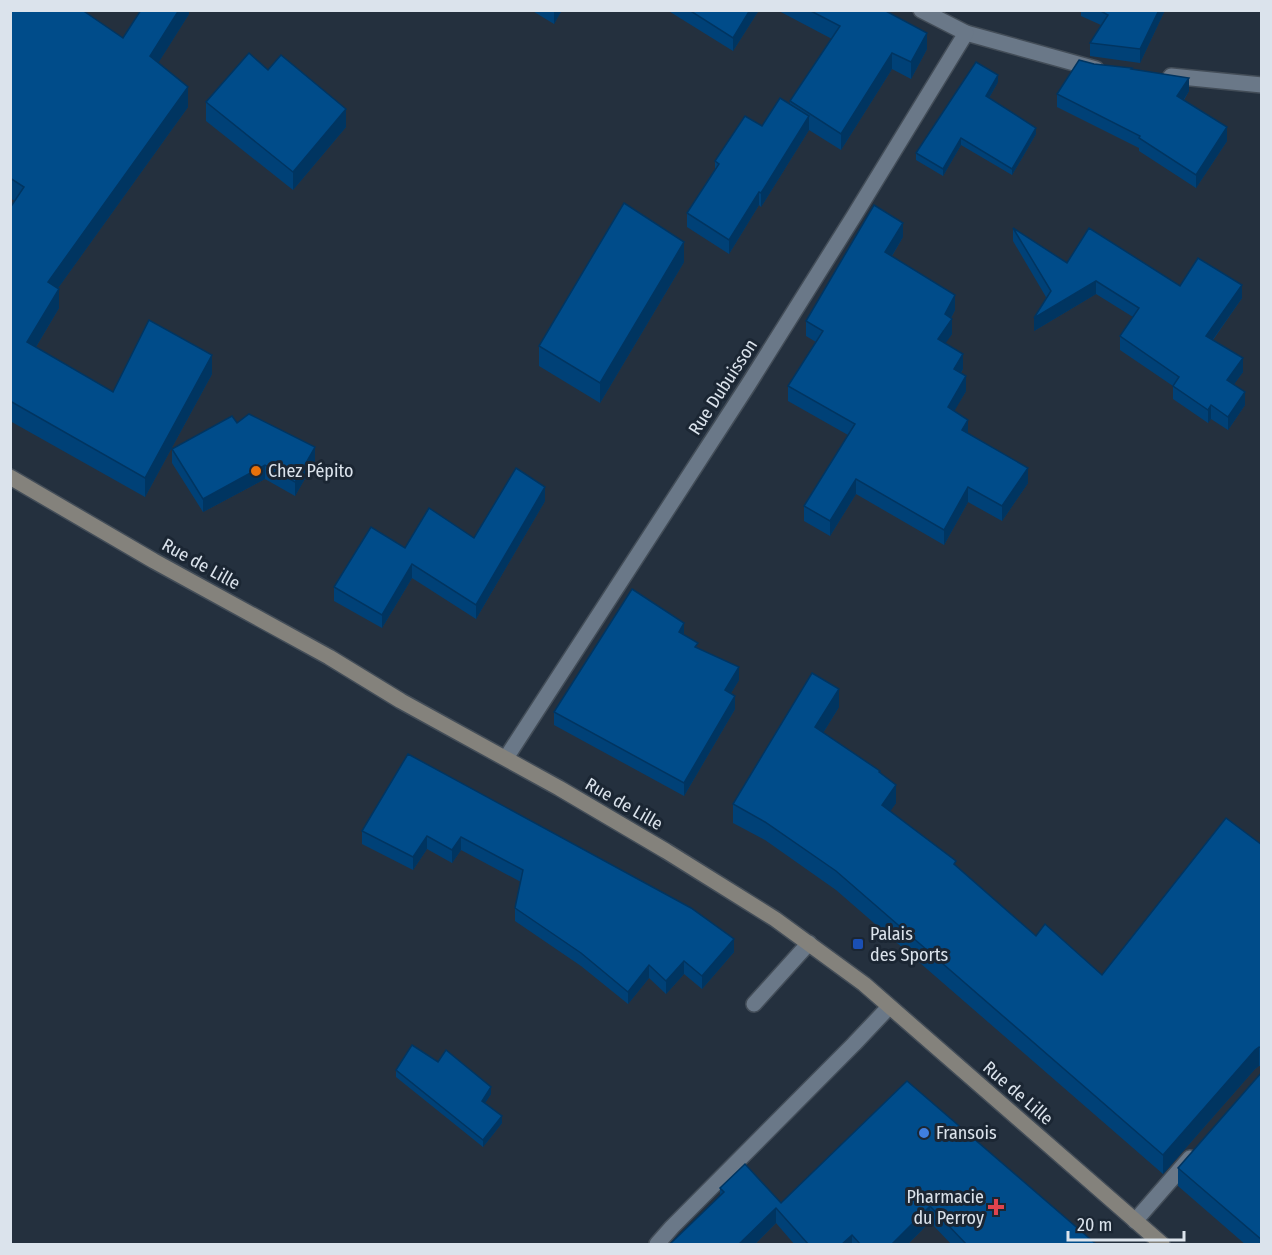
<svg xmlns="http://www.w3.org/2000/svg" width="1272" height="1255" viewBox="0 0 1272 1255" font-family="'Fira Sans Condensed',sans-serif">
<style>
.lines{fill:none;stroke-linecap:round;stroke-linejoin:round}
.service-casing{stroke:#434d58;stroke-width:18}
.minor-casing{stroke:#434d58;stroke-width:18}
.secondary-casing{stroke:#434d58;stroke-width:18}
.service{stroke:#6a7888;stroke-width:15}
.minor{stroke:#6a7888;stroke-width:15}
.secondary{stroke:#84827c;stroke-width:15}
.wall{fill:#004177}
.shaded-wall{fill:#003561}
.building{fill:#004c8a;stroke:#003561;stroke-width:1.5}
.food-dot{fill:#e8710a;stroke:#1b2633;stroke-width:2}
.transit-dot{fill:#1a4fb4;stroke:#1b2633;stroke-width:2}
.shop-dot{fill:#3f7fe0;stroke:#1b2633;stroke-width:2}
.health-dot{fill:#e0444e;stroke:#1b2633;stroke-width:2}
.labels{text-anchor:middle;dominant-baseline:central;stroke-width:6;stroke-linejoin:round;paint-order:stroke}
.street-label{font-size:18px;fill:#dbe3ec;stroke:#1b2633}
.poi-label{font-size:18px;fill:#dbe3ec;stroke:#1b2633;text-anchor:start}
</style>
<rect width="100%" height="100%" fill="#24303e"/>
<g class="lines">
<g class="service-casing">
<g id="service">
<polyline points="966,33 1096,69"/>
<polyline points="1171,76 1262,85"/>
<polyline points="754,1004 809,943"/>
<polyline points="657,1244 672,1227 854,1044 889,1007"/>
</g>
</g>
<g class="minor-casing">
<g id="minor">
<polyline points="506,758 748,385 854,216 966,33 921,10"/>
<polyline points="1135,1221 1190,1158"/>
</g>
</g>
<g class="secondary-casing">
<polyline id="secondary" points="10,477 154,561 329,657 401,701 559,788 666,851 775,919 864,984 1162,1244"/>
</g>
<use href="#service" class="service"/>
<use href="#minor" class="minor"/>
<use href="#secondary" class="secondary"/>
</g>
<g class="wall">
<polygon points="10,10 123,38 189,10 189,14 158,63 188,107 58,288 59,308 36,347 113,392 212,374 145,497 10,421 10,208 15,201 10,198"/>
<polygon points="531,10 562,10 554,24"/>
<polygon points="667,10 759,10 733,51"/>
<polygon points="777,10 884,10 927,49 911,79 892,69 841,150 809,130 761,207 759,205 729,254 687,227 687,213 715,169 715,161 790,105 790,101 832,39"/>
<polygon points="1081,10 1165,10 1140,63 1090,56 1090,43 1101,25 1081,16"/>
<polygon points="1094,64 1132,69 1189,91 1184,100 1227,141 1196,188 1139,151 1139,148 1057,107 1057,94"/>
<polygon points="998,82 989,98 1036,134 1012,175 961,145 943,176 916,160 916,153"/>
<polygon points="206,102 346,127 293,190 206,121"/>
<polygon points="1013,228 1067,263 1242,298 1213,340 1243,372 1234,384 1245,405 1228,430 1211,419 1208,423 1173,399 1173,386 1120,350 1120,336 1133,317 1096,294 1034,331 1046,297 1013,241"/>
<polygon points="903,237 892,256 955,310 951,318 952,334 945,343 963,369 961,373 966,391 954,411 968,433 1028,483 1002,521 968,502 944,545 856,494 830,536 804,521 804,506 848,435 788,401 788,386 816,342 806,336 806,321"/>
<polygon points="684,262 600,403 539,366 539,346"/>
<polygon points="237,423 315,461 295,496 265,479 203,512 172,463 172,449"/>
<polygon points="545,501 476,619 412,578 382,628 334,601 334,587 405,548 474,538"/>
<polygon points="684,635 698,648 739,680 731,693 735,709 684,796 554,725 554,712"/>
<polygon points="839,707 823,733 880,772 896,803 890,811 956,866 1036,936 1102,975 1262,845 1262,1066 1259,1066 1255,1069 1163,1174 836,890 765,840 733,823 733,804"/>
<polygon points="408,754 734,952 702,989 684,974 666,994 649,978 628,1004 581,966 515,921 515,908 521,882 461,850 452,863 427,849 413,870 362,844 362,831"/>
<polygon points="438,1062 491,1094 485,1103 502,1123 483,1147 396,1077 396,1070"/>
<polygon points="1262,1072 1262,1245 1246,1245 1178,1186 1178,1168"/>
<polygon points="907,1081 1097,1245 952,1245 930,1222 907,1245 795,1245 776,1223 754,1245 669,1245 720,1196 720,1188 781,1203"/>
</g>
<g class="shaded-wall">
<polygon points="179,10 189,10 189,14 150,76 150,56"/>
<polygon points="554,10 562,10 554,24"/>
<polygon points="750,10 759,10 733,51 733,38"/>
<polygon points="1159,10 1165,10 1140,63 1140,49"/>
<polygon points="927,33 927,49 911,79 911,62"/>
<polygon points="892,53 892,69 841,150 841,134"/>
<polygon points="998,75 998,82 986,103 986,96"/>
<polygon points="1189,78 1189,91 1177,110 1177,96"/>
<polygon points="188,87 188,107 48,302 48,282"/>
<polygon points="346,109 346,127 293,190 293,172"/>
<polygon points="809,116 809,130 761,207 761,193"/>
<polygon points="1227,127 1227,141 1196,188 1196,175"/>
<polygon points="1036,128 1036,134 1012,175 1012,169"/>
<polygon points="961,138 961,145 943,176 943,169"/>
<polygon points="759,192 759,205 729,254 729,240"/>
<polygon points="903,223 903,237 885,267 885,252"/>
<polygon points="684,242 684,262 600,403 600,383"/>
<polygon points="1096,281 1096,294 1034,331 1034,318"/>
<polygon points="1242,285 1242,298 1206,349 1206,336"/>
<polygon points="59,289 59,308 27,362 27,342"/>
<polygon points="955,295 955,310 946,328 952,319 952,334 938,354 938,339 945,314"/>
<polygon points="963,354 963,369 954,384 954,369"/>
<polygon points="212,355 212,374 145,497 145,478"/>
<polygon points="1243,358 1243,372 1227,394 1227,380"/>
<polygon points="966,376 966,391 948,422 948,407"/>
<polygon points="1245,392 1245,405 1228,430 1228,417"/>
<polygon points="1211,405 1211,419 1208,423 1208,410"/>
<polygon points="968,420 968,435 962,430"/>
<polygon points="315,447 315,461 295,496 295,482"/>
<polygon points="265,465 265,479 203,512 203,499"/>
<polygon points="1028,468 1028,483 1002,521 1002,506"/>
<polygon points="856,479 856,494 830,536 830,521"/>
<polygon points="545,487 545,501 476,619 476,605"/>
<polygon points="968,487 968,502 944,545 944,530"/>
<polygon points="412,564 412,578 382,628 382,615"/>
<polygon points="684,623 684,637 679,632"/>
<polygon points="739,667 739,680 725,703 725,690"/>
<polygon points="839,689 839,707 815,746 815,727"/>
<polygon points="735,696 735,709 684,796 684,783"/>
<polygon points="896,785 896,803 882,823 882,805"/>
<polygon points="427,836 427,849 413,870 413,857"/>
<polygon points="461,837 461,850 452,863 452,850"/>
<polygon points="734,939 734,952 702,989 702,976"/>
<polygon points="684,961 684,974 666,994 666,981"/>
<polygon points="649,965 649,978 628,1004 628,992"/>
<polygon points="1259,1047 1259,1066 1255,1069 1163,1174 1163,1155 1255,1050"/>
<polygon points="491,1087 491,1094 482,1108 482,1101"/>
<polygon points="502,1116 502,1123 483,1147 483,1140"/>
<polygon points="930,1206 930,1222 907,1245 891,1245"/>
<polygon points="776,1208 776,1223 754,1245 738,1245"/>
<polygon points="852,1235 852,1245 841,1245"/>
</g>
<g class="building">
<polygon points="10,10 82,10 123,38 141,10 179,10 150,56 188,87 48,282 59,289 27,342 113,392 149,320 212,355 145,478 10,401 10,208 24,187 10,178"/>
<polygon points="689,10 750,10 733,38"/>
<polygon points="809,10 884,10 927,33 911,62 892,53 841,134 790,101 840,26"/>
<polygon points="1099,10 1159,10 1140,49 1090,43 1108,15"/>
<polygon points="249,53 268,70 281,55 346,109 293,172 206,102"/>
<polygon points="1079,60 1094,64 1132,68 1131,69 1189,78 1177,96 1227,127 1196,175 1139,138 1140,136 1057,94"/>
<polygon points="976,62 998,75 986,96 1036,128 1012,169 961,138 943,169 916,153"/>
<polygon points="780,98 809,116 761,193 759,192 729,240 687,213 719,164 715,161 745,116 762,126"/>
<polygon points="624,203 684,242 600,383 539,346"/>
<polygon points="874,205 903,223 885,252 955,295 945,314 952,319 938,339 963,354 954,369 966,376 948,407 968,420 962,430 1028,468 1002,506 968,487 944,530 856,479 830,521 804,506 855,424 788,386 823,331 806,321"/>
<polygon points="1013,228 1067,263 1089,228 1180,286 1198,258 1242,285 1206,336 1243,358 1227,380 1245,392 1228,417 1211,405 1208,410 1173,386 1179,377 1120,336 1139,308 1096,281 1034,318 1051,291"/>
<polygon points="249,414 315,447 295,482 265,465 203,499 172,449 232,416 237,423"/>
<polygon points="516,468 545,487 476,605 412,564 382,615 334,587 371,527 405,548 429,508 474,538"/>
<polygon points="632,589 684,623 679,632 698,643 695,647 739,667 725,690 735,696 684,783 554,712"/>
<polygon points="812,673 839,689 815,727 880,771 879,772 896,785 882,805 956,861 954,864 1036,936 1045,924 1102,975 1226,818 1262,845 1262,1048 1259,1047 1255,1050 1163,1155 836,871 765,822 733,804"/>
<polygon points="408,754 691,908 734,939 702,976 684,961 666,981 649,965 628,992 581,953 515,908 523,870 461,837 452,850 427,836 413,857 362,831"/>
<polygon points="412,1045 438,1062 446,1050 491,1087 482,1101 502,1116 483,1140 396,1070"/>
<polygon points="1262,1072 1262,1240 1178,1168"/>
<polygon points="907,1081 1097,1245 967,1245 930,1206 891,1245 861,1245 852,1235 841,1245 809,1245 776,1208 738,1245 669,1245 724,1192 720,1188 745,1164 781,1203"/>
</g>
<circle class="food-dot" cx="256" cy="471" r="6"/>
<rect class="transit-dot" x="852" y="938" width="12" height="12" rx="3"/>
<circle class="shop-dot" cx="924" cy="1133" r="6"/>
<path class="health-dot" d="M993 1198h6v6h6v6h-6v6h-6v-6h-6v-6h6z"/>
<g class="labels">
<g class="street-label">
<text transform="translate(723 387) rotate(-57)">Rue Dubuisson</text>
<text transform="translate(201 564) rotate(29)">Rue de Lille</text>
<text transform="translate(624 804) rotate(30)">Rue de Lille</text>
<text transform="translate(1018 1093) rotate(41)">Rue de Lille</text>
</g>
<g class="poi-label">
<text x="268" y="471">Chez Pépito</text>
<text x="870" y="934">Palais<tspan x="870" dy="21">des Sports</tspan></text>
<text x="936" y="1133">Fransois</text>
<text x="984" y="1197" text-anchor="end">Pharmacie<tspan x="984" dy="21">du Perroy</tspan></text>
</g>
</g>
<rect width="1272" height="1255" fill="none" stroke="#dbe3ec" stroke-width="24"/>
<path d="M1068 1231v9h116v-9" fill="none" stroke="#dbe3ec" stroke-width="3"/>
<text x="1077" y="1231" font-size="18" fill="#dbe3ec" stroke="#1b2633" stroke-width="4.5" paint-order="stroke">20 m</text>
</svg>
